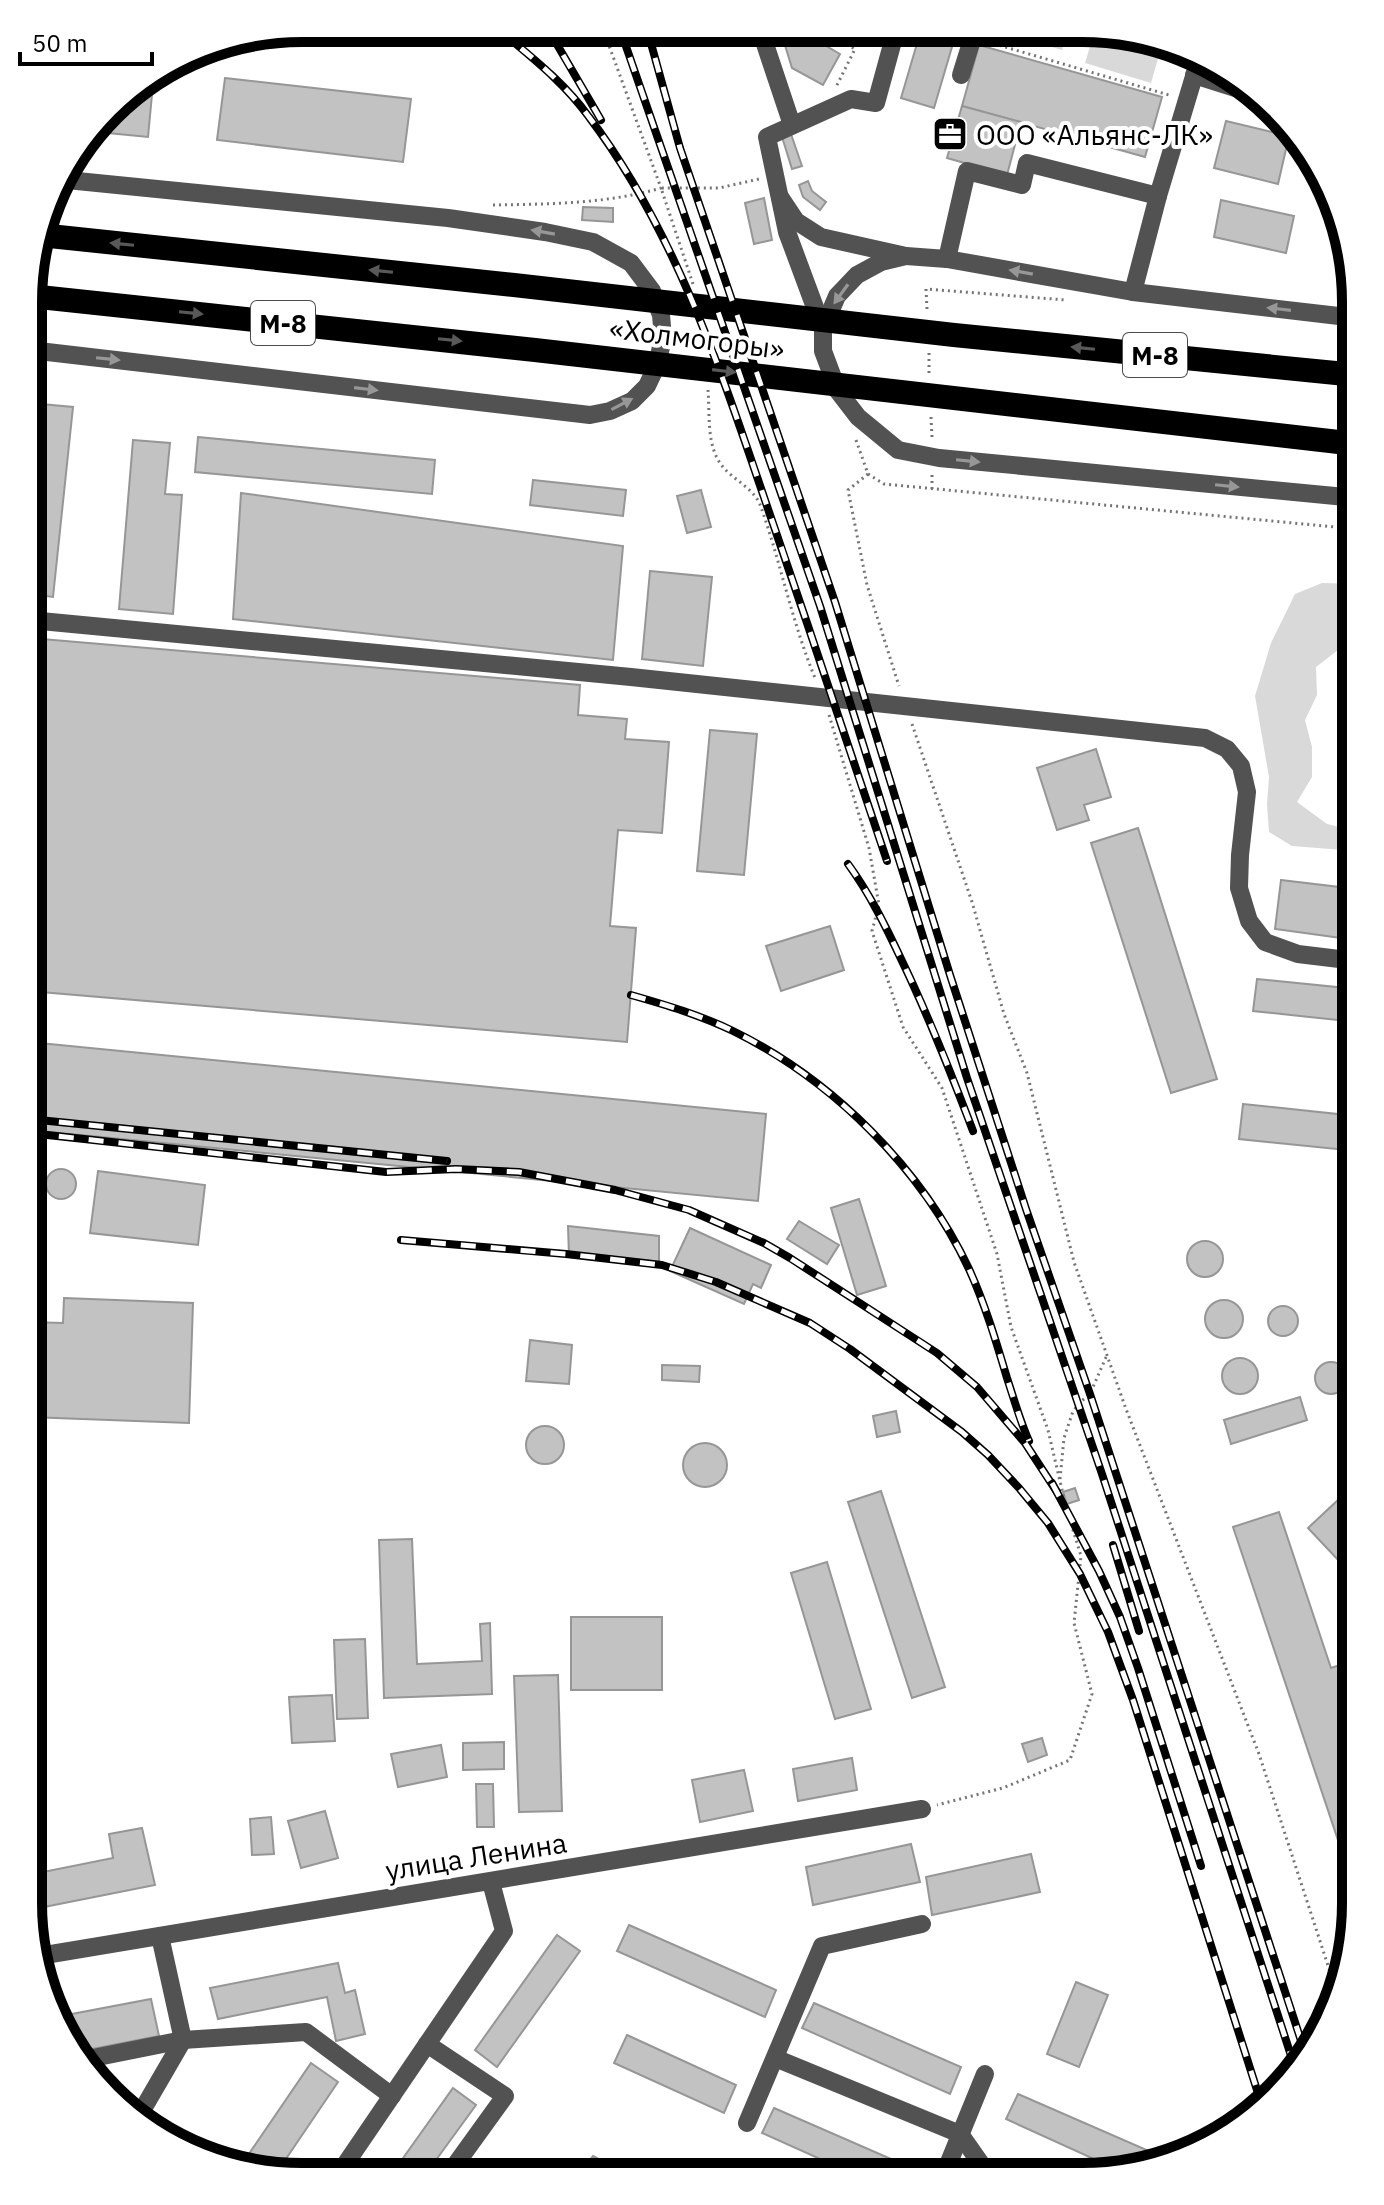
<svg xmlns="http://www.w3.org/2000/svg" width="1384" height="2205" viewBox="0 0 1384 2205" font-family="'IBM Plex Sans',sans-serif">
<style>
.green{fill:#d9d9d9}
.building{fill:#c2c2c2;stroke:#969696;stroke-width:2}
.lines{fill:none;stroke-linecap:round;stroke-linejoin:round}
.path{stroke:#747474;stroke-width:3;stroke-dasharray:2 4;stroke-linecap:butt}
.minor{stroke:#525252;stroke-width:18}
.highway{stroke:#000;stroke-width:24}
.rail-casing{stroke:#000;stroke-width:8}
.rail{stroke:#fff;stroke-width:5;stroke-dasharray:15;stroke-linecap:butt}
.oneway{fill:#979797}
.oneway2{fill:#595959}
.labels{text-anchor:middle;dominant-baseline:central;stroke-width:8;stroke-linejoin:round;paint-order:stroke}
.shield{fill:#fff;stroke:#4c4c4c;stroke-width:2}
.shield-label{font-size:26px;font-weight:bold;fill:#000}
.poi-label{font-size:28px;fill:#000;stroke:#fff;text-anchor:start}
.street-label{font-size:28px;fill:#000;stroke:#fff}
.rim{fill:none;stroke:#000;stroke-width:10}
</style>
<rect width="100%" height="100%" fill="#fff"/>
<g class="green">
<polygon points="1016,30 1068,30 1062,50 1014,36"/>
<polygon points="1095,30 1118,30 1161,48 1151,83 1085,63"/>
<polygon points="1322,583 1356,584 1356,650 1338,650 1316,667 1317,695 1305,720 1312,747 1312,777 1297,802 1327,824 1356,831 1356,851 1292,846 1269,832 1267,804 1269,777 1255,696 1271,643 1295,594"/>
</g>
<g class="building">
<polygon points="780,29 818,30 823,44 840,54 823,85 792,68"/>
<polygon points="921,30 957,30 934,108 901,98"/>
<polygon points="979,45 1162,97 1145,157 962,106"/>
<polygon points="225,78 411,99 403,162 217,140"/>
<polygon points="143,83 153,84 148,137 98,132 99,125 121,96"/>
<polygon points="962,106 1021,122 1007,175 947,158"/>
<polygon points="1226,121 1289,136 1278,184 1214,168"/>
<polygon points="791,134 802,166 792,169 782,137"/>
<polygon points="808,181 812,191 826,202 820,210 803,197 799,185"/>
<polygon points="764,198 772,240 754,244 745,203"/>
<polygon points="1221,200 1294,216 1286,253 1214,237"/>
<polygon points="583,207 613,208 613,222 582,220"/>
<polygon points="30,403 73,407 53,597 30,594"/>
<polygon points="198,437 435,460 432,494 195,472"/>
<polygon points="133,440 170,443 165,494 182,495 173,614 119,609"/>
<polygon points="533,480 626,490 623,516 530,505"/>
<polygon points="701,490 711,527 687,533 677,496"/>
<polygon points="241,493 623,546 613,660 233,619"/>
<polygon points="650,571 712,577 703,666 642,659"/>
<polygon points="30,638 580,685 578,715 627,719 625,739 669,742 662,833 618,830 610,926 636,928 627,1042 29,991"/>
<polygon points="710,730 757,734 744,875 697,871"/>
<polygon points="1096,749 1111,797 1084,805 1089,820 1057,830 1037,768"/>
<polygon points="1138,828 1217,1079 1171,1093 1091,843"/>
<polygon points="1281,880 1356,889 1356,940 1275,929"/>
<polygon points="830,926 844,970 781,991 766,946"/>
<polygon points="1257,979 1356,989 1356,1022 1253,1011"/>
<polygon points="29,1042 766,1114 758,1201 29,1130"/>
<polygon points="1243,1104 1356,1116 1356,1151 1239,1139"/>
<circle cx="61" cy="1184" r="15"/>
<polygon points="98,1171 205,1185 198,1245 90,1233"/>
<polygon points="859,1199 886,1286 857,1295 831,1208"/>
<polygon points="799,1221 839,1245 827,1264 787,1239"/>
<polygon points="568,1226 659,1236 659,1263 569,1256"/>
<polygon points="690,1228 771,1265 761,1288 753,1284 744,1304 670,1271"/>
<circle cx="1205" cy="1259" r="18"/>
<polygon points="64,1298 193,1303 189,1423 29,1417 29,1322 63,1323"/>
<circle cx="1224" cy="1319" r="19"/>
<circle cx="1283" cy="1321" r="15"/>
<polygon points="530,1340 572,1345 569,1384 526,1381"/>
<circle cx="1240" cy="1376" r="18"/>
<circle cx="1331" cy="1378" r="16"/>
<polygon points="662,1365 700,1366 699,1382 662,1380"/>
<polygon points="1300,1397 1307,1420 1231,1444 1224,1420"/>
<polygon points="896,1411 900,1432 877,1437 873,1416"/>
<circle cx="545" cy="1445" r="19"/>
<circle cx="705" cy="1465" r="22"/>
<polygon points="1075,1488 1079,1500 1067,1504 1063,1492"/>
<polygon points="881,1491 945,1687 912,1698 848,1502"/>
<polygon points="1338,1500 1356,1519 1356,1579 1308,1528"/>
<polygon points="1279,1512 1331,1668 1355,1660 1355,1865 1347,1867 1233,1527"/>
<polygon points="412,1539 417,1664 482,1661 480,1624 490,1623 492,1694 384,1698 379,1540"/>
<polygon points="827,1562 871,1709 835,1719 791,1573"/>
<rect x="571" y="1617" width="91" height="73"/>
<polygon points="365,1639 368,1718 337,1719 334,1640"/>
<polygon points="558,1675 562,1811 519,1812 514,1676"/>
<polygon points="332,1695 335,1741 292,1743 289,1697"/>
<polygon points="1042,1738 1047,1755 1028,1762 1022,1744"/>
<polygon points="504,1742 504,1769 463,1770 463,1743"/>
<polygon points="441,1745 447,1777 398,1787 391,1754"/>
<polygon points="852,1758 857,1790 798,1801 793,1769"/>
<polygon points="744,1770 753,1811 700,1822 692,1780"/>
<polygon points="476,1784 493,1784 494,1827 477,1827"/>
<polygon points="325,1811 338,1858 301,1868 288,1821"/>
<polygon points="271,1817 274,1854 252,1855 250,1819"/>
<polygon points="142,1828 155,1885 29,1910 28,1875 113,1858 109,1834"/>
<polygon points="911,1844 920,1882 813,1905 806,1867"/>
<polygon points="1031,1854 1040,1892 932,1915 926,1877"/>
<polygon points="629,1925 776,1990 765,2017 617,1951"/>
<polygon points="557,1935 580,1951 497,2067 475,2050"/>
<polygon points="338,1963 345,1993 355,1990 365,2034 336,2041 327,1997 218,2019 210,1988"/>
<polygon points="1076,1982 1108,1995 1079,2067 1047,2054"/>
<polygon points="151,1999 159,2036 82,2051 56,2017"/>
<polygon points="814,2003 961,2067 950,2094 802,2028"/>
<polygon points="627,2035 736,2085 724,2113 614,2063"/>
<polygon points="311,2063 338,2082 275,2175 267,2175 242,2164"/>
<polygon points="453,2088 476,2105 425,2175 391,2175"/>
<polygon points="1018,2094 1165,2158 1164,2161 1118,2170 1006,2119"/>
<polygon points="774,2108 921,2172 919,2177 858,2176 762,2133"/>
<polygon points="593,2156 630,2176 569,2176 572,2171 582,2170"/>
<polygon points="661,2163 691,2176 641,2176 643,2170 656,2175"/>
</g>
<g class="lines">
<g class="path">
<polyline points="828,30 830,34 855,49 836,87"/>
<polyline points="988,42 1169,95"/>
<path d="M493,205c56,-1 113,-1 168,-17l-58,-159"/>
<polyline points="693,284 661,188 719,188 759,179"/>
<polyline points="927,309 926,289 1066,300"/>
<polyline points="703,326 705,350"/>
<polyline points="929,353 929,373"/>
<path d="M708,390c2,25 -2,57 15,77 12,14 32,22 38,40 20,57 31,115 54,171"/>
<polyline points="931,417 932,437"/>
<polyline points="856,440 868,474 848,490 867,585 899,686"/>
<polyline points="868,474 884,484 1356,529"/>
<polyline points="932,489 932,473"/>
<polyline points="829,715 869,848 879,905 872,931 903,1027 942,1088 997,1254 1011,1327 1048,1430 1066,1507 1081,1556 1074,1623 1092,1694 1070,1760 1003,1788 937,1805"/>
<polyline points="912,724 972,902 1004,1014 1027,1073 1074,1262 1126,1409 1259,1754 1334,1984"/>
<polyline points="1060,1479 1064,1438 1072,1414 1078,1404 1090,1394 1107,1355"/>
</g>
<g class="minor">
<polyline points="760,29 792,125"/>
<polyline points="961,75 975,30"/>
<polyline points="1194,75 1257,95"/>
<polyline points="780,197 796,221 821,237 906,256 947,259 1133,292 1356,318"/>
<polyline points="1343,249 1346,250"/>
<polyline points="906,256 881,262 857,275 837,296 823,329 823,351 838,391 858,417 898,450 939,458 1356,498"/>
<polyline points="947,259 967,171 1022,185 1027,163 1158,196"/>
<polyline points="1133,292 1158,196 1198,63"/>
<polyline points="823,329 787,232 767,137 851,99 876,103 896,30"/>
<polyline points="30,350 590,415 610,411 632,401 647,386 657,365 663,338 661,315 652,291 631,263 593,242 545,232 448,218 57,179"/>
<polyline points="30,620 631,677 1205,738 1227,749 1241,766 1247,792 1240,855 1239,888 1249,921 1265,942 1298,954 1356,961"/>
<polyline points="39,1956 922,1809"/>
<polyline points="427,2044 505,2096 448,2175"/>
<polyline points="775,2058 960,2134 986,2171 999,2177"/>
<polyline points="88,2059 183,2040 306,2032 392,2096"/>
<polyline points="136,2121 183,2040 160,1936"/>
<polyline points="747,2123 822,1946 922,1924"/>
<polyline points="338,2175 504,1931 491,1882"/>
<polyline points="943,2177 985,2074"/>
</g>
<g class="highway">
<polyline points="40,235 514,285 954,335 1356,375"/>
<polyline points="30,296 535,350 1356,444"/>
</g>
<g class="rail-casing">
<g id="rail">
<path d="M498,29c32,27 66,53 91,88 87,115 132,254 178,389 41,118 80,237 120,355"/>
<polyline points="548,29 601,120"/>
<polyline points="620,29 820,606 967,1078 1102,1474 1296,2071"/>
<polyline points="647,29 680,148 835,602 950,975 1026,1209 1090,1394 1307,2059"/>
<path d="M848,864c22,30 38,63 54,97 27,56 49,112 71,170"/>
<path d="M631,995c35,10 69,20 102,36 100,49 189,138 236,238 16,35 27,72 38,109 7,21 13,43 22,63"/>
<polyline points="29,1119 447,1161"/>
<polyline points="29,1133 386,1172 456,1169 519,1172 615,1190 689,1210 764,1243 790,1258 937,1353 977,1387 1025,1443 1057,1492"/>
<polyline points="401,1240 566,1254 662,1265 716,1282 810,1323 850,1349 962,1432 988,1455 1019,1488 1048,1523 1080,1574 1108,1632 1133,1700 1263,2109"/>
<polyline points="1052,1483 1099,1571 1120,1617 1138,1668 1201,1866"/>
<polyline points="1113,1545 1139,1631"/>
</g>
</g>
<use href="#rail" class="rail"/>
</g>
<defs><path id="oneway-solid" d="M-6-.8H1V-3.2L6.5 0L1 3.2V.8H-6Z" transform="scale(2)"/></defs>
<g class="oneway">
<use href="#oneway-solid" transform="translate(543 232) rotate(-170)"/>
<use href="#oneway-solid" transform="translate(1021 272) rotate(-170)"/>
<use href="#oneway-solid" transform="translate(841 294) rotate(126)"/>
<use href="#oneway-solid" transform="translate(1279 309) rotate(-173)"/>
<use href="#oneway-solid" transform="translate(108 359) rotate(6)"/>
<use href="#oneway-solid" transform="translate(366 389) rotate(7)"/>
<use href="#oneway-solid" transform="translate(622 404) rotate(-28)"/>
<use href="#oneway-solid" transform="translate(968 461) rotate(6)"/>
<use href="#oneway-solid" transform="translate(1227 486) rotate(6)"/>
</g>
<g class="oneway2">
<use href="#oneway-solid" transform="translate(122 244) rotate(-174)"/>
<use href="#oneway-solid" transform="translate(381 271) rotate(-174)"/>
<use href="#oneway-solid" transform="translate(191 313) rotate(6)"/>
<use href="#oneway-solid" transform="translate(450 340) rotate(6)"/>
<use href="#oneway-solid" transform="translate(1083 348) rotate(-174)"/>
<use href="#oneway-solid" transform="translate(724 371) rotate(7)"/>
</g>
<defs>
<g id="office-square" transform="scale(1.8)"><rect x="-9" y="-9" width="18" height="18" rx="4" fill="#000" stroke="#fff"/><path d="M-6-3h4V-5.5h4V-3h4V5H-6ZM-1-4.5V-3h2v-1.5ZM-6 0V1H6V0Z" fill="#fff"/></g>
</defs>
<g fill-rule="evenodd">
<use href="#office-square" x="950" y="134"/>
</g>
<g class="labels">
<g class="shield">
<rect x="251" y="301" width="64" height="44" rx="6"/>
<rect x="1123" y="333" width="64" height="44" rx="6"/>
</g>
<g class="shield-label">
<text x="283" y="323">М-8</text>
<text x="1155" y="355">М-8</text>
</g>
<g class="poi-label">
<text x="976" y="134">ООО «Альянс-ЛК»</text>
</g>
<g class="street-label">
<text transform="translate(697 338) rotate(7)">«Холмогоры»</text>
<text transform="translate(476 1856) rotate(-9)">улица Ленина</text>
</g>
</g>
<path d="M0 0H1384V2205H0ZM302 42H1082A260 260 0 0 1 1342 302V1903A260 260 0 0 1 1082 2163H302A260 260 0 0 1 42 1903V302A260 260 0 0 1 302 42Z" fill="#fff" fill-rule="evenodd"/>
<path class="rim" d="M302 42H1082A260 260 0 0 1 1342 302V1903A260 260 0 0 1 1082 2163H302A260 260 0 0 1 42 1903V302A260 260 0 0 1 302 42Z"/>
<path d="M20 52v12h132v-12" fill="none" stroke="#000000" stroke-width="4"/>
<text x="32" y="52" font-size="24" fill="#000000" stroke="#ffffff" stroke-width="6" paint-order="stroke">50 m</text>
</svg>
